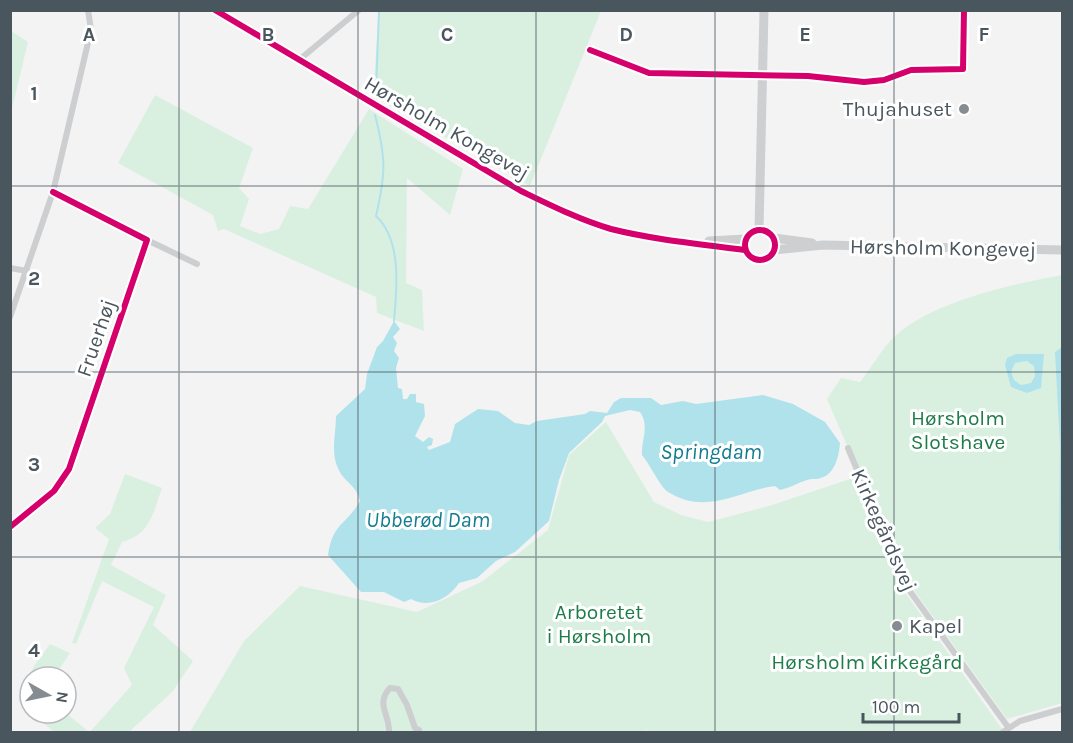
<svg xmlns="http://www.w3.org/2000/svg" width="1073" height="743" viewBox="0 0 1073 743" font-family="Karla,sans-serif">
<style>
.green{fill:#d9f0e1}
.water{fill:#b0e2eb;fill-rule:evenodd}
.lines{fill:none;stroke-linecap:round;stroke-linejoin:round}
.stream{stroke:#b0e2eb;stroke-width:2}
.street{stroke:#ccced0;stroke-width:6}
.secondary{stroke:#cdcfd1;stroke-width:9}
.cycleway-casing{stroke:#fff;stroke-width:10}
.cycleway{stroke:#d6006c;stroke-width:6}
.grid{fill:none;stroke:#4a565e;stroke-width:1.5;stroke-opacity:0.55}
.poi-dot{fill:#858d92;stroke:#fff;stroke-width:2}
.labels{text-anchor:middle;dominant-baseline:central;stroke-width:6;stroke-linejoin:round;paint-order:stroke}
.poi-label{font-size:21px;fill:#4a565e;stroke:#fff;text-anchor:end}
.street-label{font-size:21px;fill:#4a565e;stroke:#fff}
.park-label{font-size:21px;fill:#1d7d48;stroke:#fff}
.water-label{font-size:22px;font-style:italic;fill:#147c90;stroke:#fff}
.grid-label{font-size:20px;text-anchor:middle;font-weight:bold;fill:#4a565e;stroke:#fff;stroke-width:6;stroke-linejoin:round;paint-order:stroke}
</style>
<rect width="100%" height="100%" fill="#f3f3f3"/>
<g class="green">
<polygon points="379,11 601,11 530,186 373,96"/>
<polygon points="11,31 28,42 11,112"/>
<polygon points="155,95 253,148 239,188 249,199 240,226 260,234 279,229 290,206 308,209 369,109 463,169 450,215 407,178 406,283 422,290 424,331 377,313 376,297 224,229 218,231 213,215 118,163"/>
<path d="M1062,275v428l-55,16 -104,-144 -76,-176 14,-21 19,4c11,-14 21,-32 34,-45 37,-35 119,-53 168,-62z"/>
<polygon points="606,422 654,502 681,515 708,522 769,506 853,478 897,581 1002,729 999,732 646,732 647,726 645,732 190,732 244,641 300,586 417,612 483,581 548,530 569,455"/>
<path d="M125,474l37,14c-9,25 -12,47 -40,54l-11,23 55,30 -13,30 40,36 -20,30 -44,41h-39l42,-47 -8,-17 30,-61 -52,-26 -26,63 -4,-1 37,-104 -14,-11 15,-14z"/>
<polygon points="50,644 70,653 54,677 30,677 30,711 18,700 34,666"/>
<polygon points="32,713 66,713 89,732 54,732"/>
</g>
<g class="water">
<path d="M394,321l6,8 -7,8 4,6 -3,8 5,7 -3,10 2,20 4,1 1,10h4l3,-5h6v8l8,2 1,12 -10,20 8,6 6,-5 4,2 -1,6 -5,2 2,3 21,-8 5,-18 23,-15 20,2 17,12 14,2 8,-4 48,-7 5,-3 17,2 7,-11 7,-4h30l10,7 22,-4 13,3 67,-9 30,9 32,18 15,21c-1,13 -5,31 -19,35 -5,2 -9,0 -14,2 -10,3 -17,8 -27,10l-5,-4c-38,5 -68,30 -107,6 -7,-4 -19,-29 -26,-37 -1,-15 8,-29 -2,-43l-10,-2 -25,6 -3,6 -33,31 -10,27 -10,41 -34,31 -19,9 -19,17 -18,5c-11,16 -30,26 -48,16l-7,3 -20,-10h-23l-33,-37c5,-33 18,-29 32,-54 -3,-14 -12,-17 -19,-27 -12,-19 -5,-38 -5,-58l29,-27 2,-15 10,-27 6,-6z"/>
<polygon points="1062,347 1062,556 1059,550 1060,446 1055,352"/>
<path d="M1016,354h28l-3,34 -14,5 -16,-6 -6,-22 2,-7zM1027,361l7,5 1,10 -4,7 -10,2 -7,-5 -3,-8 4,-9z"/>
</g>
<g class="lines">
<g class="stream">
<polyline points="376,91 379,10"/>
<path d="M375,115c11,43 11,58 1,101 26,24 21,73 18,105"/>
</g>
<g class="street">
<polyline points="590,50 649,73 808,76 864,82 884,80 911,70 963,69 964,10"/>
<polyline points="299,60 359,10"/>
<polyline points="147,240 197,264"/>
<polyline points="10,268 27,271"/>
<polyline points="10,317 53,192 91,30 88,10"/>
<polyline points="848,448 904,583 1008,727"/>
<polyline points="10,527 54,491 69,469 147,240 53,192"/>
<path d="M389,732c1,-17 -14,-28 1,-44l8,1 9,16 8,23 4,2"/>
<polyline points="1003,732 1020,721 1062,709"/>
</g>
<g class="secondary">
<path d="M215,10l306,181c29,14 59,29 90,38 44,11 89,15 134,21"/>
<polyline points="759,229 764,10"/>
<circle cx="760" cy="245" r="15"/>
<polyline points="774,238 812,243"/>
<polyline points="709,241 745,239"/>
<polyline points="774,250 823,245 1062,250"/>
</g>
<g class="cycleway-casing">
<g id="cycleway">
<path d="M215,10l306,181c29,14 59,29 90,38 44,11 89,15 134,21"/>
<polyline points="590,50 649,73 808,76 864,82 884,80 911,70 963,69 964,10"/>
<circle cx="760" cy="245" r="15"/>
<polyline points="10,527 54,491 69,469 147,240 53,192"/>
</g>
</g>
<use href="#cycleway" class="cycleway"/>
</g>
<path class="grid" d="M179,10v722M358,10v722M536,10v722M715,10v722M894,10v722M10,186h1052M10,372h1052M10,557h1052"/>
<g class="poi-dot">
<circle cx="964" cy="109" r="6"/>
<circle cx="897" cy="626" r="6"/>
</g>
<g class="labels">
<g class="poi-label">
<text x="952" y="109">Thujahuset</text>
<text x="909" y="626" text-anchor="start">Kapel</text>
</g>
<g class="street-label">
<text transform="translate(447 128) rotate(30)">Hørsholm Kongevej</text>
<text transform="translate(943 248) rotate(1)">Hørsholm Kongevej</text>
<text transform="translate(96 338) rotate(-71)">Fruerhøj</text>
<text transform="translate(884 530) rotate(66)">Kirkegårdsvej</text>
</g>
<g class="park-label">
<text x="958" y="418">Hørsholm<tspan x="958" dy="24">Slotshave</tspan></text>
<text x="599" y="612">Arboretet<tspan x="599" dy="24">i Hørsholm</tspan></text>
<text x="867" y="662">Hørsholm Kirkegård</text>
</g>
<g class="water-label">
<text x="711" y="452">Springdam</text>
<text x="428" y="520">Ubberød Dam</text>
</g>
</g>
<g class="grid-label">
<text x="89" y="41">A</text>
<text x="268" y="41">B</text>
<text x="447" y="41">C</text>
<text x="626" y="41">D</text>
<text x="805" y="41">E</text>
<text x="984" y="41">F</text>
<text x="34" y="100">1</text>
<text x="34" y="285">2</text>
<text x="34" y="471">3</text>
<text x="34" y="657">4</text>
</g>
<rect width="1073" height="743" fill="none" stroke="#4a565e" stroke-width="24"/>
<g transform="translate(48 695) rotate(99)"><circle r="28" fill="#ffffff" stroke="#b7bbbf" stroke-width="1.5"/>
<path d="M0-4.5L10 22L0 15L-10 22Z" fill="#858d92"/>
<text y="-9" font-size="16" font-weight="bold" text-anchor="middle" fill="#4a565e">N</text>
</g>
<path d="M863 713v9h96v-9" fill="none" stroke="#4a565e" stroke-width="3"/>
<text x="872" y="713" font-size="18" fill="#4a565e" stroke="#ffffff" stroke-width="4.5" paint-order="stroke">100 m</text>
</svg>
